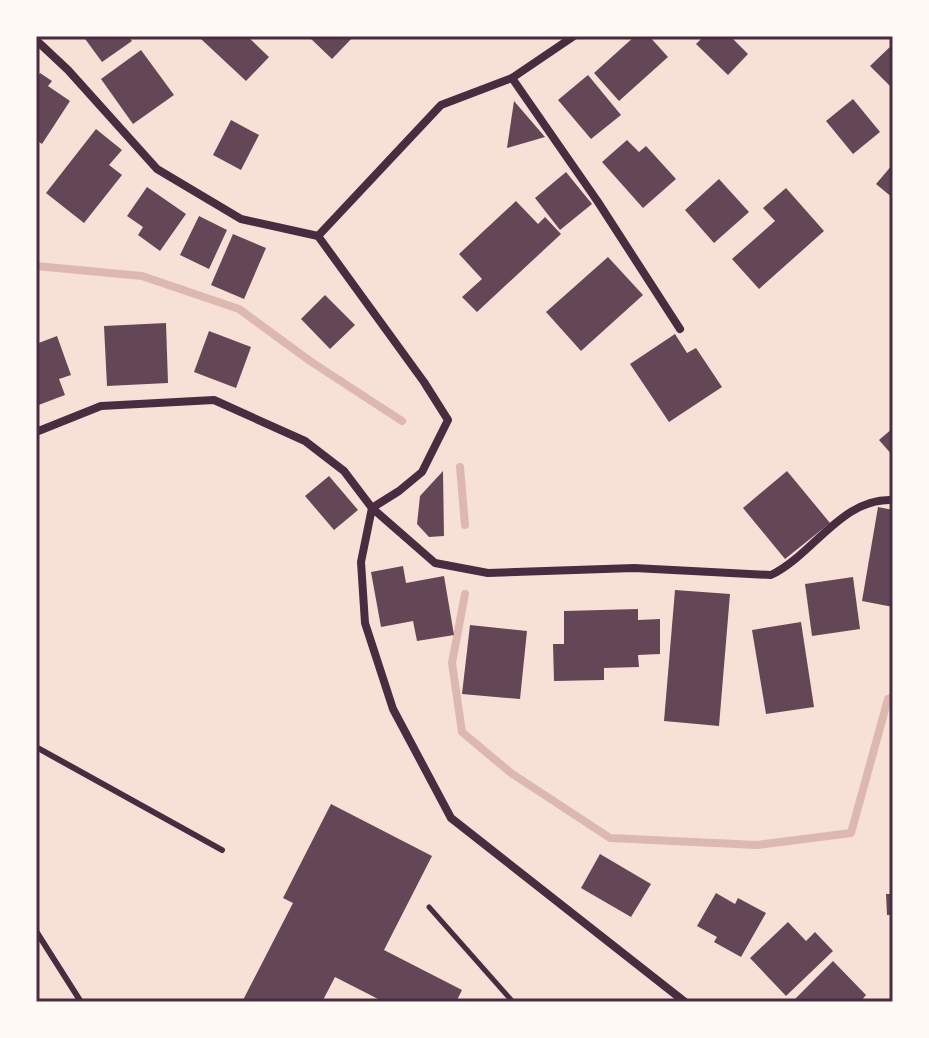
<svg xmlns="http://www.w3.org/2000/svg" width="929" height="1038" viewBox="0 0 929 1038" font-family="'Alegreya Sans',sans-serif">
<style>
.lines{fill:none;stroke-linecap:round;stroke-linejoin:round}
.stream{stroke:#dcb8b0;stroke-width:8}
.building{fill:#644757}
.path{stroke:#4a2c40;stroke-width:5}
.service{stroke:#4a2c40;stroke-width:6}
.minor{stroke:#4a2c40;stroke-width:8}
.neatline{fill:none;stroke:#4a2c40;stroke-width:3}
</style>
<rect width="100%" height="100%" fill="#f7e1d7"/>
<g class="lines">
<g class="stream">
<polyline points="36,266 142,276 239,309 310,361 402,421"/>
<polyline points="460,467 465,525"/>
<polyline points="465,594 452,663 462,732 511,773 610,838 757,845 851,833 888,699 893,697"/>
</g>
</g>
<g class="building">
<polygon points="83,36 128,36 132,41 102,62"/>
<polygon points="204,36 247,36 269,57 246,81 201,39"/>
<polygon points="308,36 354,36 332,59"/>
<polygon points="635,36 649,36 668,57 619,101 594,73"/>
<polygon points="704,36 730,36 748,54 728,75 696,44"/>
<polygon points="893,44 893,89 870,66"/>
<polygon points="141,50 174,95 133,124 101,79"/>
<polygon points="40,73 52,81 48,86 70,101 42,144 36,140 36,79"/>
<polygon points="588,75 621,115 591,139 558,100"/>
<polygon points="853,99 880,132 853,154 826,121"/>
<polygon points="514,101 545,137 507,148"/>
<polygon points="231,120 259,135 241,170 213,155"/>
<polygon points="96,129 122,150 109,165 122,175 84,223 46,193"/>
<polygon points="627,140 639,152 646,146 676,179 643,208 602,162"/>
<polygon points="893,164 893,198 876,184"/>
<polygon points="566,172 592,204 560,230 535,198"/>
<polygon points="719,179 749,212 714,243 685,210"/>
<polygon points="147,187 186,214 160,251 138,235 143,227 127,216"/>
<polygon points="786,188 824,231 759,289 732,259 775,221 763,208"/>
<polygon points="516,201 538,224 545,217 561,234 477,312 462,297 482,279 459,254"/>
<polygon points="199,216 227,230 209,269 180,255"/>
<polygon points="233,234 266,248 244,299 211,285"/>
<polygon points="608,257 643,295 581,351 546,312"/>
<polygon points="325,295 355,325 330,349 301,319"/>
<polygon points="166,323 168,383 107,386 104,326"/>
<polygon points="209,331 251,347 236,388 194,372"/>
<polygon points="675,334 687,353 696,348 722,387 669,422 630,364"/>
<polygon points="57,336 71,375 59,379 65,395 36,406 36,344"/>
<polygon points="893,428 893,456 879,440"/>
<polygon points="443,471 444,536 429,537 417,524 420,496"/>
<polygon points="787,471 830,523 785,559 743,508"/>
<polygon points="329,476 358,510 334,530 305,496"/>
<polygon points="878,507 893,510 893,607 862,601"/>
<polygon points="403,566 406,583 444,576 454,635 417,641 413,621 381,627 371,572"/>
<polygon points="853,577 860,629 812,636 805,584"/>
<polygon points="675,590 730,594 719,726 664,721"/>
<polygon points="638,609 638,620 660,619 660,654 638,655 639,667 604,668 604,680 554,681 553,644 564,644 564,611"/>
<polygon points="801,622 814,707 766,714 752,630"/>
<polygon points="470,625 527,631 520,699 462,694"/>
<polygon points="331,804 432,856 384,950 462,990 456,1002 384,1002 335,977 322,1002 242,1002 293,903 283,898"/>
<polygon points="600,854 651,884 631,917 581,888"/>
<polygon points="716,893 735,904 738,898 766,913 741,957 714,942 717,937 697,926"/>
<polygon points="886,894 893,894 893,915 887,915"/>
<polygon points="788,922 806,941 815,932 833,951 786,996 750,958"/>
<polygon points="833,961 866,995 860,1002 792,1002"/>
</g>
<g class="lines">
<polyline class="path" points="429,907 513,1002"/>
<g class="service">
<polyline points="36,747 222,850"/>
<polyline points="36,931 81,1002"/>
</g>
<g class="minor">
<polyline points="36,40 68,70 157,169 241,219 318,236 424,382 448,420 422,472 399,491 372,508 344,471 305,441 214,400 101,406 36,432"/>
<polyline points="512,78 598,202 680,329"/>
<polyline points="318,236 441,105 512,78 574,36"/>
<path d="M685,1002l-234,-184 -58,-109 -28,-86 -4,-61 11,-54 63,55 53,10 146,-5 137,7c42,-20 71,-78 122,-75"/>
</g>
</g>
<rect width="929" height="1038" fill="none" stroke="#fffaf5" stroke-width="76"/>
<rect x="38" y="38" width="853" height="962" class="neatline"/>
</svg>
